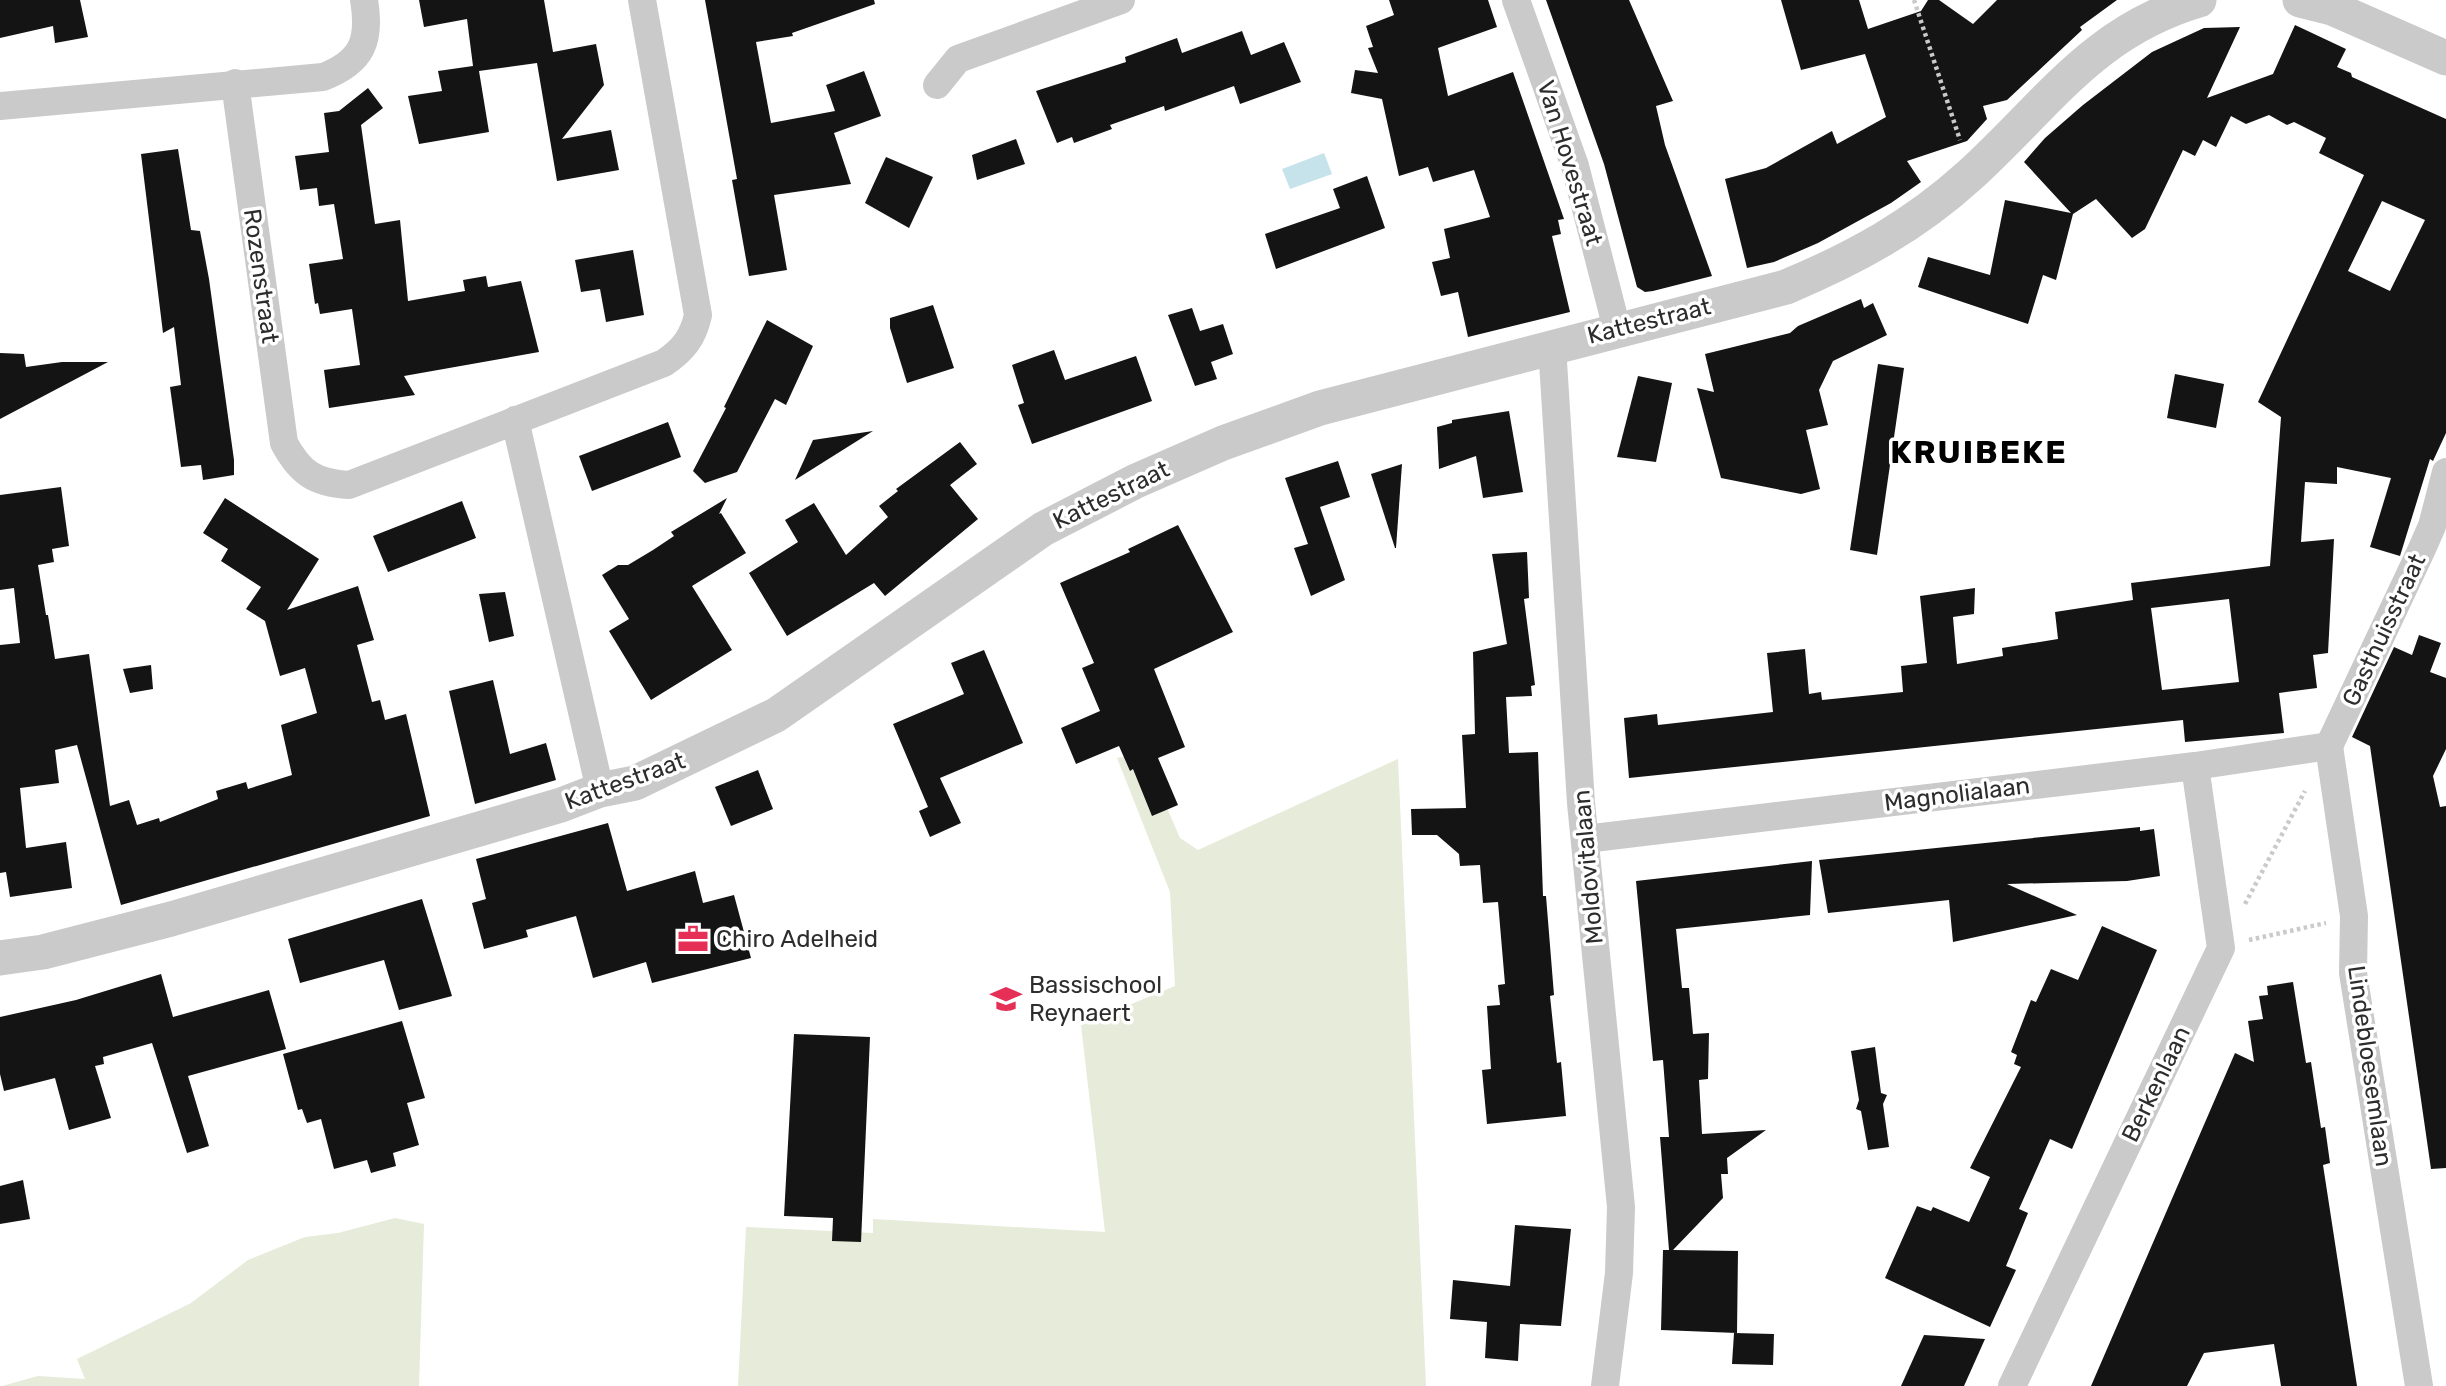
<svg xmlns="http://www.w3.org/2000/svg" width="2446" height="1386" viewBox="0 0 2446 1386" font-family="Rubik,sans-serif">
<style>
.green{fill:#e6ebda}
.water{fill:#c6e2eb}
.building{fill:#141414;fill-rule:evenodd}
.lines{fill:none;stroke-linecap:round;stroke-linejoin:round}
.path{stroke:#cacaca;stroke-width:4.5;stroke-dasharray:3.5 3.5;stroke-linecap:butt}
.minor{stroke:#cacaca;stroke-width:28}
.tertiary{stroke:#cacaca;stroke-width:35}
.labels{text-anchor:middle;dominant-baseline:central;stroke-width:7;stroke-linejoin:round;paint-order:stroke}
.street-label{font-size:24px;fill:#2d2d2d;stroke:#fff}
.poi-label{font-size:24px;fill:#2d2d2d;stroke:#fff;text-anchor:start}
.district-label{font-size:32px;font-weight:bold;letter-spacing:2px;fill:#000;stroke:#fff}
</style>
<rect width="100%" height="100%" fill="#fff"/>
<g class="green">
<polygon points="1143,753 1180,838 1198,850 1398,759 1426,1386 738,1386 746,1227 873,1233 873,1219 1105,1232 1081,1025 1175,986 1170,892 1117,758"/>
<polygon points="395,1218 424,1224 419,1386 2,1386 38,1376 85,1379 77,1359 191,1303 248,1260 305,1237 338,1233"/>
</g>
<polygon class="water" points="1324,153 1332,174 1290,189 1282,169"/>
<g class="building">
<polygon points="0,0 80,0 88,37 55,43 53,26 0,38"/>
<polygon points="419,0 544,0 553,52 596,44 604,85 562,139 611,130 619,170 557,181 537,63 479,71 489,132 419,144 408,96 442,91 438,71 473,66 467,19 424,27"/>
<polygon points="705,0 874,0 875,4 792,33 793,36 756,42 771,123 835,111 826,85 864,71 881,116 834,133 851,184 774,195 787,270 749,276 732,180 737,179"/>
<polygon points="1389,0 1488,0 1497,27 1438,48 1448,96 1513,72 1564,219 1558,220 1561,234 1552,236 1570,312 1468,337 1458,292 1441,296 1432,262 1450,258 1444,229 1490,217 1474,170 1433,182 1428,167 1399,176 1382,99 1351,93 1355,70 1378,73 1368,48 1373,47 1366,26 1394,15"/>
<polygon points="1546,0 1629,0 1673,101 1656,106 1665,145 1712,276 1653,291 1645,292 1637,287 1604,164"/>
<polygon points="1781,0 1859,0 1868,29 1921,11 1928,0 1939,0 1973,24 1997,0 2117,0 2080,27 2082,30 2007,100 1983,106 1987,119 1967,141 1907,161 1921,182 1891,203 1818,243 1774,262 1747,268 1725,179 1766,168 1832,131 1837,144 1886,117 1865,54 1801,70"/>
<path d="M2295,25l51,24 -9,18 14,6 1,4 94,42v314l-13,28 -3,-2 -30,97 -30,-9 21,-69 -54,-11v17l-32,-2 -4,60 33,-3 -6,114 -15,2 4,33 -38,5 5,40 -99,9 -2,-22 -554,58 -5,-60 33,-4 1,11 115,-13 -6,-59 38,-4 4,45 12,-2 1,8 81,-8 -2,-26 26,-3 -7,-67 55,-8 -1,26 -21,3 4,47 46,-8 -1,-8 56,-9 -3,-27 78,-12 -2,-17 139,-17 11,-149 -23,-15 106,-227 -45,-22 7,-15 -32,-16 -7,3 -18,-10 -23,9 -15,-8 -15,31 -13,-7 -8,16 -12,-6 -38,79 -13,9 -36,-39 -23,15 -17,66 -13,-5 -15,49 -110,-37 10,-30 62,18 15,-75 66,13 -47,-51 21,-24 38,-33 69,-53 52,-24 36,-1 -33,71 66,-24zM2382,201l43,19 -35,71 -42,-20zM2229,599l10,83 -77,8 -11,-82z"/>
<polygon points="1242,31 1251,55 1284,42 1301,82 1240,104 1234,86 1165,111 1164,106 1110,125 1112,129 1074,143 1072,137 1057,143 1036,91 1126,62 1125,57 1177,38 1182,53"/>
<polygon points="368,88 383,108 361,125 375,224 400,220 408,301 465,291 463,280 486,276 488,287 521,281 539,352 404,376 415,395 329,408 324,370 360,365 352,309 320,314 318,303 315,304 309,264 343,259 334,204 319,206 317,188 300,190 295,156 329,152 324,113 339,111"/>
<polygon points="1016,139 1025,164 977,180 972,155"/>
<polygon points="178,149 191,230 200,231 209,279 234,460 234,475 203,480 201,465 181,467 170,387 181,385 174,327 163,333 141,154"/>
<polygon points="886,157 933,177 909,228 865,203"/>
<polygon points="1367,176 1385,228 1276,269 1265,234 1340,208 1333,189"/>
<polygon points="633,250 644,315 606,322 600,289 581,292 575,260"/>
<polygon points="1861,299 1864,308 1873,303 1887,335 1833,361 1819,390 1828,425 1806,430 1820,489 1801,494 1721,478 1697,388 1714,392 1705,354 1790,333 1798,326"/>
<polygon points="933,305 954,368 907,383 890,328 890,318"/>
<polygon points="1192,308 1200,331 1223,324 1233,354 1211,362 1217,379 1195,386 1168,315"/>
<polygon points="767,320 813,346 786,405 775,399 737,472 705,483 693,471 726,408 724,407"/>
<polygon points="1054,350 1065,380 1136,356 1152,401 1032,444 1018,405 1024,403 1012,365"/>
<polygon points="0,353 24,354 26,367 62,362 108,362 0,419"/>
<polygon points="1878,364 1904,368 1877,555 1850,550"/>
<polygon points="2175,374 2224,384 2216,428 2167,418"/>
<polygon points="1638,376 1672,383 1656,462 1617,457"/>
<polygon points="1509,411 1523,492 1483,498 1476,456 1439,469 1437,427 1452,423 1452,420"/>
<polygon points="668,422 681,457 592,491 579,456"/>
<polygon points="873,431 795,480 813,440"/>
<polygon points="960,442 977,464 950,485 978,519 885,596 874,583 787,636 749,573 798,542 785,520 814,503 846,555 888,517 879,506 898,491 896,489"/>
<polygon points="1338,461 1350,497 1320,507 1345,580 1311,596 1294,548 1308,544 1285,478"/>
<polygon points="1402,464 1396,548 1395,548 1371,474"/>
<polygon points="61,487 69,546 52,549 54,562 38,565 46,615 48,615 55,659 89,654 110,806 129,800 137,825 159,818 160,822 218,799 216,791 246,782 248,789 292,775 281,725 317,713 305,668 280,676 265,621 246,609 261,587 221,561 228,549 203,533 225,498 319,559 287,610 358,586 374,640 357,645 372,702 380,700 385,720 406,714 430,816 121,905 77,745 55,750 59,783 20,788 26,848 66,842 72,888 10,897 6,872 0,873 0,645 20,643 14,588 0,590 0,495"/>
<polygon points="727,498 719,514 721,513 746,553 692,586 732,650 651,700 609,631 629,619 602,575 618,565 628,565 653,550 674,536 671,532"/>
<polygon points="462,501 476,538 388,572 373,536"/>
<polygon points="1178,525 1233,632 1154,669 1185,747 1158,758 1178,805 1152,816 1133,769 1130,771 1119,746 1076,764 1061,728 1100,711 1082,668 1094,663 1060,583 1130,552 1128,549"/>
<polygon points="1527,552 1529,598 1524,599 1535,685 1531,686 1532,696 1506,697 1509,753 1538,752 1543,896 1546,896 1554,995 1550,996 1557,1063 1561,1062 1566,1116 1487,1124 1482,1070 1491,1069 1487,1006 1500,1005 1498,985 1505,984 1498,902 1483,903 1480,865 1460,866 1459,854 1437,835 1412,835 1411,809 1466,808 1462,735 1475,734 1473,652 1507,644 1492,554"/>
<polygon points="505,592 514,636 489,642 479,594"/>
<polygon points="2419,635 2441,643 2430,672 2446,678 2446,749 2433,776 2440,807 2446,806 2446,1168 2431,1169 2370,746 2352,737 2394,647 2412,655"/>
<polygon points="984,650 1023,743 940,778 961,823 930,837 919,811 928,807 893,724 964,694 951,663"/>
<polygon points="151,665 153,689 130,693 123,669"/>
<polygon points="493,680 510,754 546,743 556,780 475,804 449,691"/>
<polygon points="758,770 773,809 731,826 715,787"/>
<polygon points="608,823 627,891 695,871 703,903 734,895 751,958 652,983 646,962 593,978 576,916 526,930 528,937 484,949 472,903 486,899 476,859"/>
<polygon points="2140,827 2140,831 2154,829 2160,876 2127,881 2007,884 2077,915 1953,942 1949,900 1828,913 1819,860"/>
<polygon points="1812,861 1810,915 1676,929 1682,988 1689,988 1693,1034 1709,1033 1708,1079 1699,1080 1702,1134 1766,1130 1727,1158 1728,1174 1721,1174 1723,1198 1673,1250 1738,1251 1737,1333 1661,1330 1663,1250 1669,1250 1660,1137 1669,1137 1663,1060 1653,1061 1636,881"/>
<polygon points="422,899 452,996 399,1010 384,960 300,983 288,939"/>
<polygon points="2102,926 2157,950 2072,1149 2050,1139 2019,1209 2028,1213 2006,1266 2016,1270 1990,1327 1885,1278 1917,1206 1931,1211 1933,1207 1969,1222 1990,1177 1970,1168 2021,1067 2014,1064 2017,1055 2011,1052 2031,1000 2036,1002 2051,969 2078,980"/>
<polygon points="161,974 173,1017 269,990 286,1049 188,1076 209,1146 187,1153 152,1043 103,1057 104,1064 95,1066 111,1118 69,1130 55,1078 4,1091 0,1074 0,1017 76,1000"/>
<polygon points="2293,982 2306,1063 2311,1062 2321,1128 2325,1127 2330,1163 2323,1165 2357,1386 2281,1386 2274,1344 2204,1353 2187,1386 2091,1386 2235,1053 2254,1062 2248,1021 2263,1019 2259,996 2268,995 2267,986"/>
<polygon points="402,1021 425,1098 407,1103 419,1145 393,1153 396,1166 371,1173 367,1160 334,1169 321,1119 307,1123 302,1109 298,1110 283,1054"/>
<polygon points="794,1034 870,1037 861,1242 832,1241 833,1218 784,1216"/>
<polygon points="1875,1047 1881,1093 1887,1095 1883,1104 1889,1147 1868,1150 1861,1111 1856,1109 1859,1100 1851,1051"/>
<polygon points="23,1180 30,1219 0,1224 0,1186"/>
<polygon points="1515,1225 1571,1229 1561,1326 1520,1324 1518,1361 1485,1358 1487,1322 1450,1319 1453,1280 1510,1286"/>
<polygon points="1734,1333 1774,1334 1773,1365 1732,1364"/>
<polygon points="1924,1335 1985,1339 1964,1386 1901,1386"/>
</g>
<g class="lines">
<g class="path">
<polyline points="1914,0 1960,140"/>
<polyline points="2245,904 2305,791"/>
<polyline points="2249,940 2326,923"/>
</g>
<g class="minor">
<polyline points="1516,0 1575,166 1617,329"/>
<path d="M235,83l49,360c16,30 31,40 65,42l315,-122c19,-13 29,-25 34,-48l-56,-315"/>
<polyline points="937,85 958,59 1121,0"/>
<path d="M0,106l323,-29c39,-15 48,-36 41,-77"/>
<polyline points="1552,346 1581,803 1621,1207 1619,1273 1605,1386"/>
<polyline points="515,420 600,790"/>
<polyline points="2329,746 2354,916 2353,973 2419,1386"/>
<polyline points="2329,746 2421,551 2432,526 2446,472"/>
<polyline points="1585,839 2195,766 2329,746"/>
<polyline points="2012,1386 2221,948 2195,766"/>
</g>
<g class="tertiary">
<polyline points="2300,0 2332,8 2446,58"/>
<path d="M0,958l43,-6 128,-33 390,-114 39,-15 35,-7 141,-68 267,-186 93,-48 87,-38 97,-35 466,-121c69,-29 128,-61 184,-112 78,-71 123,-144 229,-175"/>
</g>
</g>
<defs>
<g id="office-bare" transform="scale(2.415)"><path d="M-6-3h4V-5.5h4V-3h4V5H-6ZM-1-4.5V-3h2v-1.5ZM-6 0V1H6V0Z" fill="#e52f57" stroke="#fff" stroke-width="2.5" paint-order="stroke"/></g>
<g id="school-bare" transform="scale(2.415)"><path d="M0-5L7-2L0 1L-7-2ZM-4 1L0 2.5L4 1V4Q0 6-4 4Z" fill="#e52f57" stroke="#fff" stroke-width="2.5" paint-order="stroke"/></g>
</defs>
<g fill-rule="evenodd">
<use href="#office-bare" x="693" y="939"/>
<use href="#school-bare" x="1006" y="999"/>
</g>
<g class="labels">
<g class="street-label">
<text transform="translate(1570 163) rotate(73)">Van Hovestraat</text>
<text transform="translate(261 276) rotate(82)">Rozenstraat</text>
<text transform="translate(1649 321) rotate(-14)">Kattestraat</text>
<text transform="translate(1111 495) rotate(-26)">Kattestraat</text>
<text transform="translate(2384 630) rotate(-65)">Gasthuisstraat</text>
<text transform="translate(625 781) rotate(-20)">Kattestraat</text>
<text transform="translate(1957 794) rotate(-7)">Magnolialaan</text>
<text transform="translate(1588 867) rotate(-95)">Moldovitalaan</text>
<text transform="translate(2370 1066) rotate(82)">Lindebloesemlaan</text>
<text transform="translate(2156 1084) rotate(-64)">Berkenlaan</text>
</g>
<g class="poi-label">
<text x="716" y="939">Chiro Adelheid</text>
<text x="1029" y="985">Bassischool<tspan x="1029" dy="28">Reynaert</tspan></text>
</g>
<g class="district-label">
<text x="1979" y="452">KRUIBEKE</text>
</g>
</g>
</svg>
